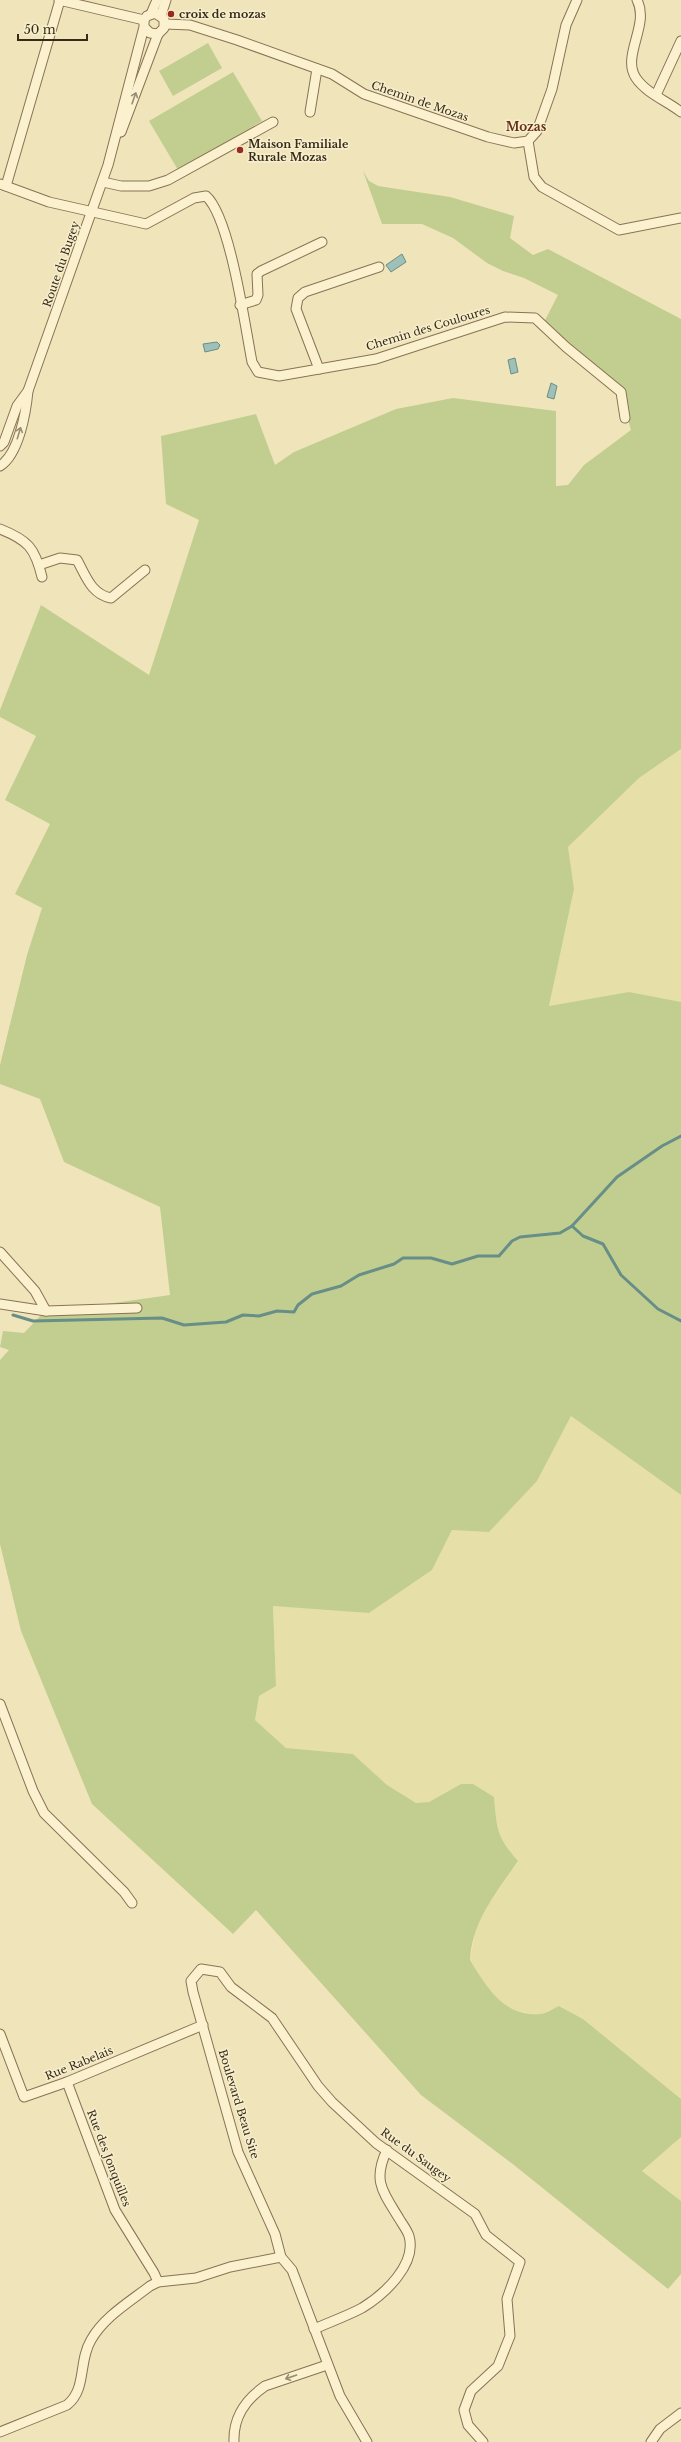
<svg xmlns="http://www.w3.org/2000/svg" width="681" height="2442" viewBox="0 0 681 2442" font-family="'Libre Baskerville',serif">
<style>
.farmland{fill:#e6e0a8}
.green{fill:#c2ce8f}
.water{fill:#9fc0b9;stroke:#678e87}
.lines{fill:none;stroke-linecap:round;stroke-linejoin:round}
.stream{stroke:#678e87;stroke-width:3}
.minor-casing{stroke:#887354;stroke-width:11}
.minor{stroke:#fbf1ce;stroke-width:9}
.oneway{stroke:#988e74}
.poi-dot{fill:#9a2921;stroke:#f7eecb;stroke-width:1.5}
.labels{text-anchor:middle;dominant-baseline:central;stroke-width:3;stroke-linejoin:round;paint-order:stroke}
.poi-label{font-size:11px;font-weight:bold;fill:#362a1a;stroke:#f7eecb;text-anchor:start}
.street-label{font-size:11px;fill:#362a1a;stroke:#f7eecb}
.neighbourhood-label{font-size:12px;font-weight:bold;fill:#652d17;stroke:#f7eecb}
</style>
<rect width="100%" height="100%" fill="#f0e4bb"/>
<g class="farmland">
<polygon points="681,749 681,1002 629,993 549,1006 574,889 568,847 639,778"/>
<polygon points="571,1416 681,1495 681,2099 583,2019 560,2006 540,2015 512,2010 493,1996 470,1960 476,1929 489,1903 518,1862 503,1844 497,1829 494,1797 461,1784 429,1802 416,1804 387,1785 353,1754 286,1748 255,1720 259,1696 276,1685 273,1605 369,1613 432,1570 452,1529 537,1481"/>
<polygon points="681,2137 681,2201 642,2171"/>
</g>
<g class="green">
<polygon points="208,43 222,68 173,96 159,71"/>
<polygon points="233,72 262,121 178,170 149,121"/>
<path d="M363,171l6,10 9,5 72,11 64,19 -4,22 23,17 15,-6 133,70v430l-42,29 -71,69 6,42 -25,117 80,-14 52,10v493l-110,-79 -34,65 -48,51 -37,-2 -20,40 -63,43 -96,-7 3,80 -17,10 -4,24 31,28 67,6 34,31 29,18 13,-1 32,-18h12l21,13c3,32 2,39 24,64 -21,31 -46,60 -48,99 17,27 33,57 70,54 6,0 14,-6 19,-8l24,13 98,80v38l-39,34 39,30v73l-13,15 -154,-124 -93,-70 -165,-185 -23,24 -141,-130 -71,-173 -21,-87v-184l9,-10 -9,-3 3,-16 21,2 19,-20 127,-18 -10,-88 -96,-45 -24,-63 -40,-15v-19l27,-110 15,-47 -27,-14 35,-70 -45,-24 31,-64 -36,-19v-7l41,-105 108,70 50,-155 -33,-16 -5,-68 95,-22 19,51 19,-13 102,-43 57,-11 103,13v75l12,-1 16,-20 47,-35 -11,-38 -78,-66 16,-31 -34,-17 -21,-7 -16,-8 -34,-25 -31,-14h-40z"/>
</g>
<g class="water">
<polygon points="402,254 406,262 391,272 386,265"/>
<polygon points="217,342 220,345 218,349 205,352 203,344"/>
<polygon points="515,358 518,372 511,374 508,360"/>
<polygon points="551,383 557,386 554,399 547,397"/>
</g>
<g class="lines">
<g class="stream">
<polyline points="572,1226 583,1236 603,1244 621,1275 658,1309 681,1321"/>
<polyline points="13,1315 33,1321 162,1318 184,1325 226,1322 243,1315 259,1316 277,1311 294,1312 298,1305 312,1294 341,1286 359,1275 394,1264 403,1258 431,1258 452,1264 478,1256 499,1256 512,1241 520,1237 560,1233 572,1226 617,1177 662,1146 681,1136"/>
</g>
<g class="minor-casing">
<g id="minor">
<polyline points="59,0 144,20"/>
<path d="M637,0c13,25 -16,56 -1,78 10,15 31,23 45,34"/>
<polyline points="151,14 157,0"/>
<polyline points="161,15 166,0"/>
<polyline points="165,24 190,25 237,40 332,74 364,94 488,137 514,143 528,141 537,131 552,89 566,25 577,0"/>
<polyline points="656,95 681,41"/>
<polyline points="310,112 317,69"/>
<polyline points="121,132 158,34"/>
<polyline points="528,141 534,177 542,187 619,230 681,218"/>
<polyline points="103,182 121,186 149,186 168,180 273,122"/>
<path d="M0,184l49,18 97,22 48,-26 12,-2c24,21 39,130 46,166l6,10 21,4 97,-17 129,-42 30,1 31,29 55,45 4,26"/>
<polyline points="6,186 60,0"/>
<polyline points="240,305 256,300 258,295 257,274 261,271 322,242"/>
<polyline points="319,369 296,309 298,298 305,292 379,267"/>
<polyline points="0,446 4,442 17,406 28,391"/>
<path d="M0,466c19,-12 26,-54 28,-75l80,-226 36,-138v-7l3,-4 8,-3 9,6v9l-6,6 -8,-1 -6,-6"/>
<path d="M0,529c28,11 35,19 42,48"/>
<path d="M39,565l21,-7 17,2c9,16 14,34 34,38l34,-28"/>
<polyline points="0,1252 35,1291 46,1311"/>
<polyline points="0,1304 46,1311 137,1308"/>
<polyline points="0,1704 33,1791 44,1813 124,1892 132,1903"/>
<polyline points="0,2034 24,2097 67,2082 203,2025"/>
<polyline points="67,2082 115,2210 154,2273 158,2282"/>
<path d="M314,2329c16,-7 33,-13 48,-21 23,-14 55,-44 47,-72 -2,-6 -6,-11 -9,-16 -17,-28 -28,-39 -13,-70"/>
<path d="M0,2432l67,-27c20,-16 11,-43 24,-65 13,-23 37,-37 59,-54l8,-4 38,-4 34,-11 51,-10"/>
<path d="M234,2442c-1,-25 11,-42 31,-56l62,-21"/>
<polyline points="367,2442 340,2396 292,2270 281,2257 275,2234 238,2152 193,1992 191,1981 201,1969 220,1972 231,1987 272,2018 318,2086 332,2102 376,2143 475,2214 486,2235 520,2262 507,2299 510,2336 498,2366 471,2391 464,2410 468,2425 483,2442"/>
<polyline points="651,2442 660,2429 681,2413"/>
</g>
</g>
<use href="#minor" class="minor"/>
</g>
<defs><path id="oneway-shaft" d="M-6 0H5M1.5-3L5.5 0L1.5 3" fill="none" stroke-width="1.6" stroke-linecap="round" stroke-linejoin="round"/></defs>
<g class="oneway">
<use href="#oneway-shaft" transform="translate(134 98) rotate(-71)"/>
<use href="#oneway-shaft" transform="translate(19 433) rotate(-73)"/>
<use href="#oneway-shaft" transform="translate(291 2377) rotate(161)"/>
</g>
<g class="poi-dot">
<circle cx="171" cy="14" r="4"/>
<circle cx="240" cy="150" r="4"/>
</g>
<g class="labels">
<g class="poi-label">
<text x="179" y="14">croix de mozas</text>
<text x="248" y="144">Maison Familiale<tspan x="248" dy="13">Rurale Mozas</tspan></text>
</g>
<g class="street-label">
<text transform="translate(420 101) rotate(19)">Chemin de Mozas</text>
<text transform="translate(61 264) rotate(-71)">Route du Bugey</text>
<text transform="translate(428 328) rotate(-17)">Chemin des Couloures</text>
<text transform="translate(79 2063) rotate(-22)">Rue Rabelais</text>
<text transform="translate(239 2104) rotate(73)">Boulevard Beau Site</text>
<text transform="translate(416 2155) rotate(36)">Rue du Saugey</text>
<text transform="translate(109 2158) rotate(69)">Rue des Jonquilles</text>
</g>
<g class="neighbourhood-label">
<text x="526" y="126">Mozas</text>
</g>
</g>
<path d="M18 34v6h69v-6" fill="none" stroke="#362a1a" stroke-width="2"/>
<text x="24" y="34" font-size="12" fill="#362a1a" stroke="#f7eecb" stroke-width="3" paint-order="stroke">50 m</text>
</svg>
